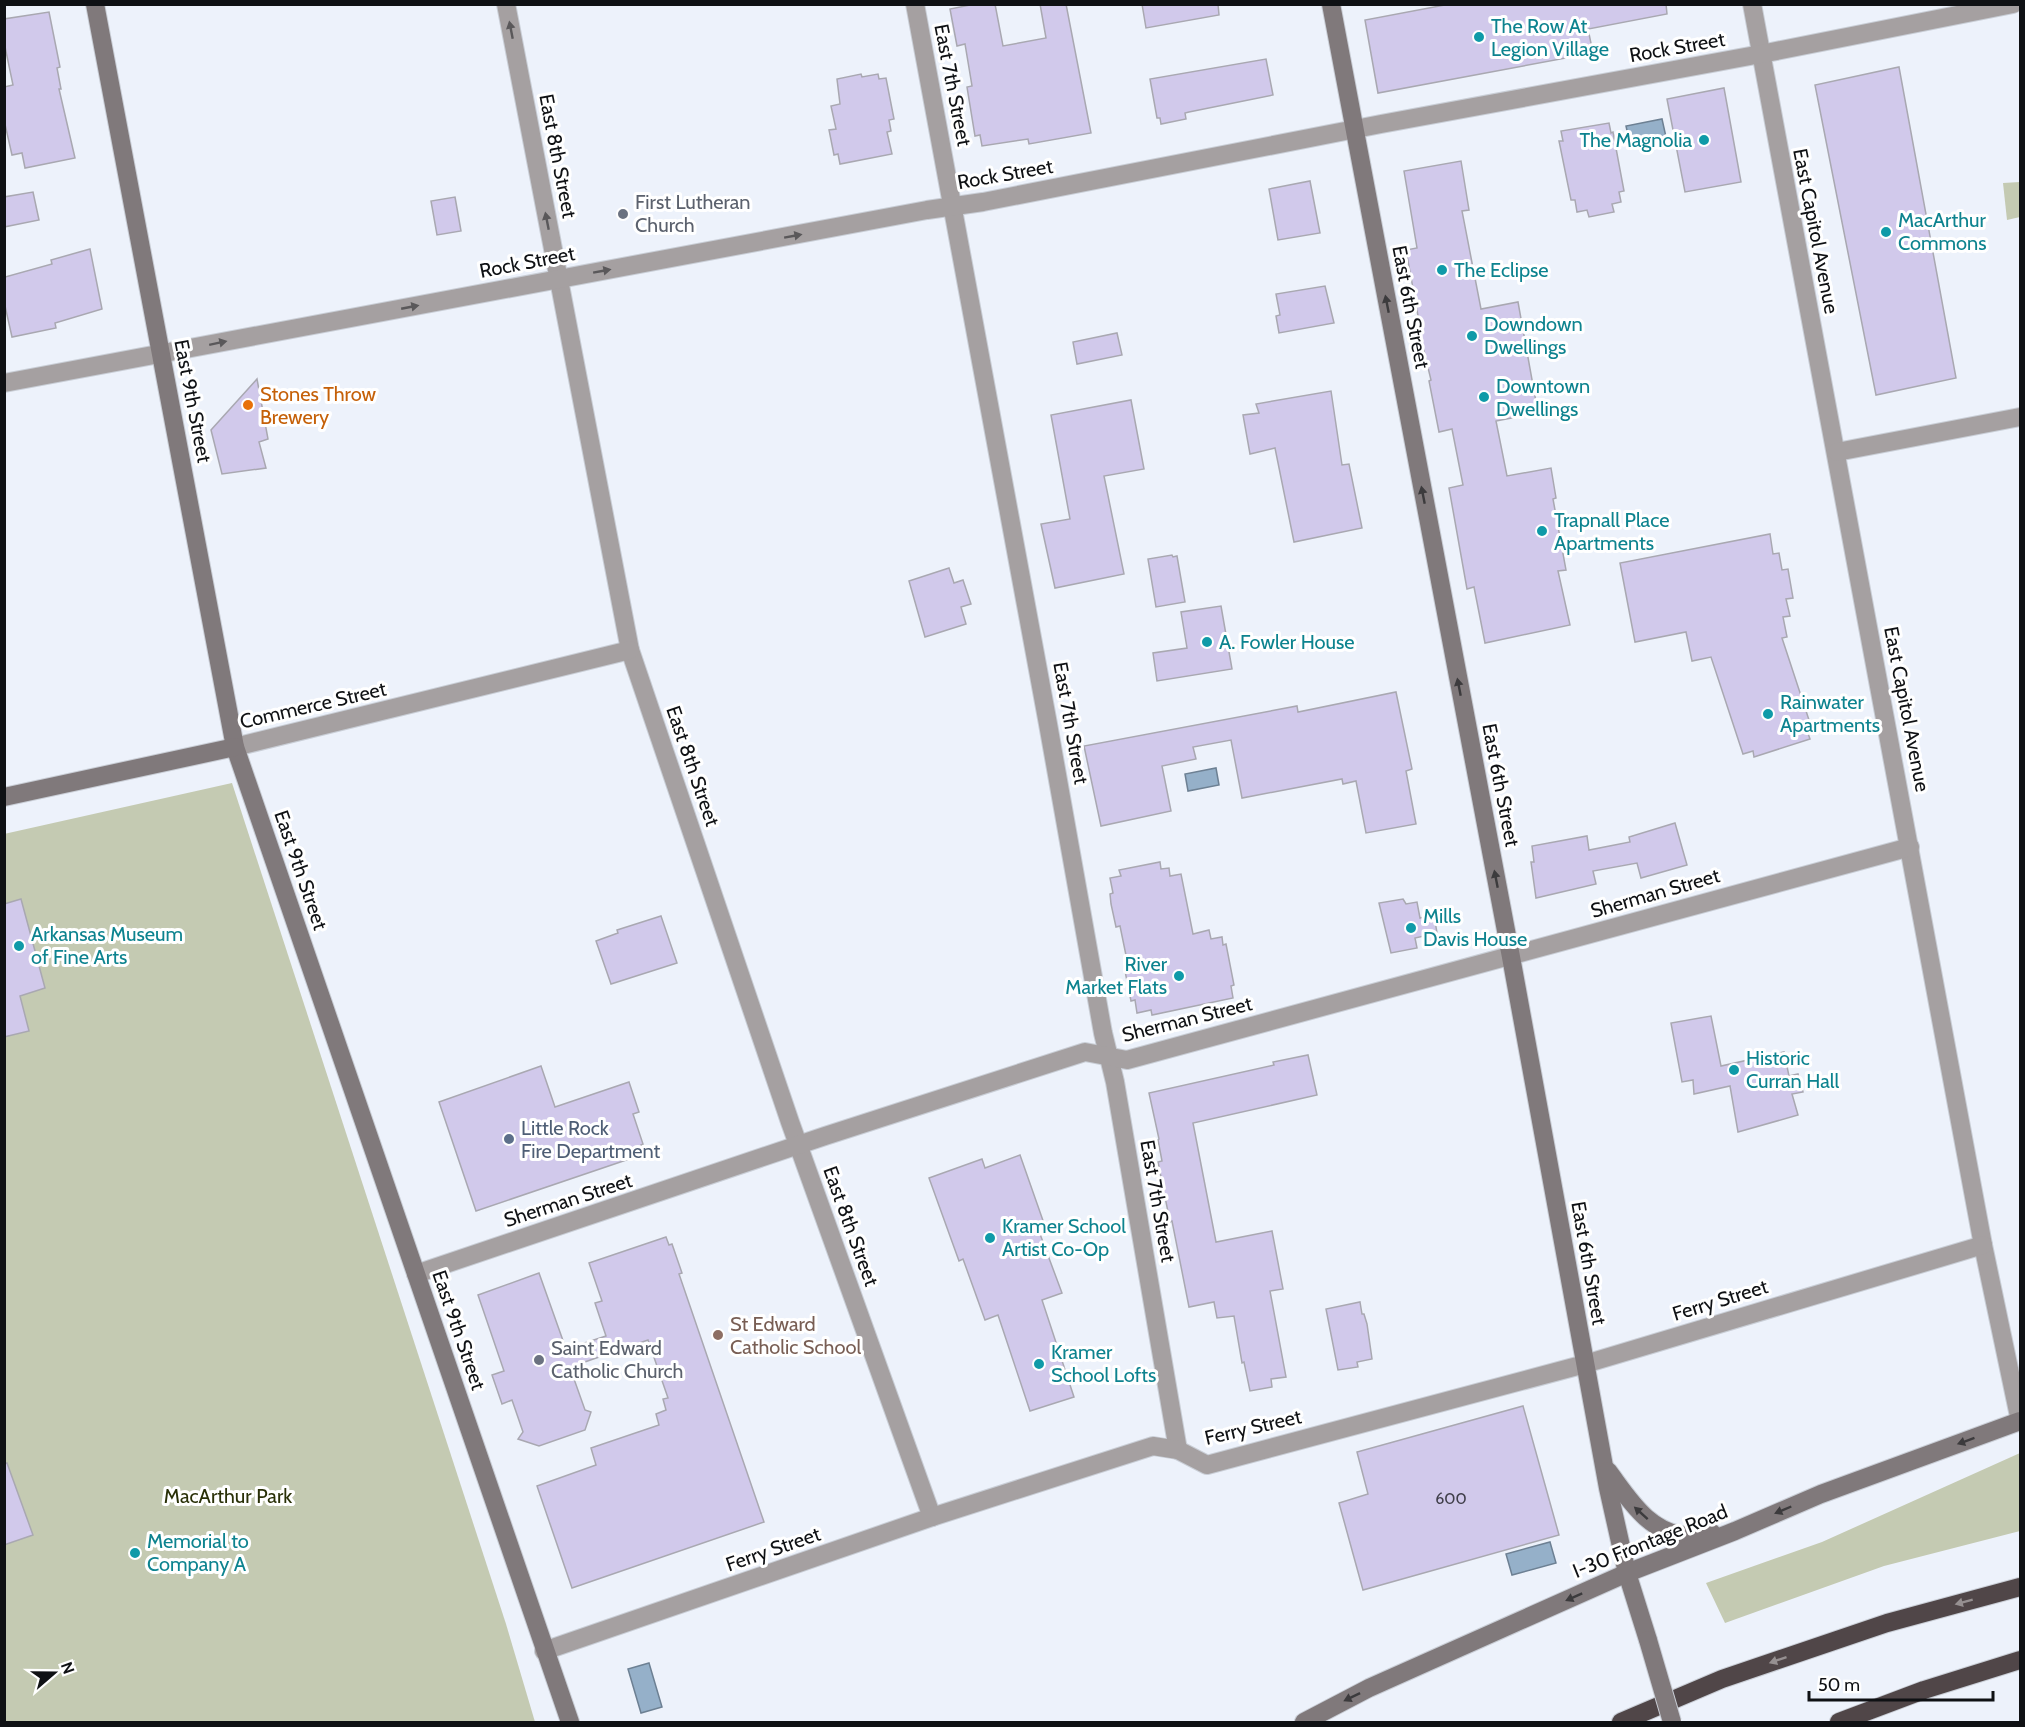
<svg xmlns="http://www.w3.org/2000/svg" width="2025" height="1727" viewBox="0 0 2025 1727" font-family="Cabin,sans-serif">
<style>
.green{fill:#c4cab2}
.water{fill:#95b0c9;stroke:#6d8093;stroke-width:1.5}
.building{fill:#d1c9eb;stroke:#a9a8b1;stroke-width:1.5}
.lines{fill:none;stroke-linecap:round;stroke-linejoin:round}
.street-casing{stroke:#c9ced6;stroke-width:20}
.secondary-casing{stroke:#c9ced6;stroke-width:20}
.highway-casing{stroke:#c9ced6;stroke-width:20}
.street{stroke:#a5a0a1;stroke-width:18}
.secondary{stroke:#80797b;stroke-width:18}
.highway{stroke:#504648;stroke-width:18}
.secondary-bridge-casing{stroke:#c9ced6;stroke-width:20;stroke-linecap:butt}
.secondary-bridge{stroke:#80797b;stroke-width:18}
.oneway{fill:#5a585a}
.oneway2{fill:#3c3b3d}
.oneway3{fill:#969091}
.culture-dot{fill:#0f9aa8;stroke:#fff;stroke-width:2}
.worship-dot{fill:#6b7280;stroke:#fff;stroke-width:2}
.food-dot{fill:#e8710a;stroke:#fff;stroke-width:2}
.service-dot{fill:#5c6f8a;stroke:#fff;stroke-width:2}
.education-dot{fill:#8d6e63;stroke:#fff;stroke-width:2}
.labels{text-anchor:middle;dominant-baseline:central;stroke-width:6;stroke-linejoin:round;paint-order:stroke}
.number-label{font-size:16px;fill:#403f4a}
.culture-label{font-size:20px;fill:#0d838f;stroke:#fff;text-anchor:start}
.street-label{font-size:20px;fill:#0f1114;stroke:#fff}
.worship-label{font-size:20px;fill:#5b616d;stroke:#fff;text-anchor:start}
.food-label{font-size:20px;fill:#c56008;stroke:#fff;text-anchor:start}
.service-label{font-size:20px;fill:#4e5e75;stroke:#fff;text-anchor:start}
.education-label{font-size:20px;fill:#785e54;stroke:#fff;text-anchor:start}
.park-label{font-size:20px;fill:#293007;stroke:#fff}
</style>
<rect width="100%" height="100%" fill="#edf2fb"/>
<g class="green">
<polygon points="2020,182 2020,217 2007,220 2003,183"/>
<polygon points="232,783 506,1624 535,1722 5,1722 4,834"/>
<polygon points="2020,1453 2020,1531 1884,1566 1725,1623 1706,1583 1822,1542"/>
</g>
<g class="water">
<polygon points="1662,119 1666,137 1630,144 1626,126"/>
<polygon points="1216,768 1219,785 1188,791 1185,774"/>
<polygon points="1550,1542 1556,1563 1512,1575 1506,1554"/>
<polygon points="649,1663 662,1707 641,1713 628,1669"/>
</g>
<g class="building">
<polygon points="975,4 995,4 1003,46 1046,38 1040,4 1066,4 1091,133 1029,144 1028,139 982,146 980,135 975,136 967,87 972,86 965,44 957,46 950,9"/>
<polygon points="1142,4 1218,4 1219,15 1146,28"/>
<polygon points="1450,4 1666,4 1667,14 1588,29 1593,53 1378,93 1365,20"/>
<polygon points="49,12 60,67 57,68 61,89 59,89 75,158 25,168 22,153 12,155 4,120 4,87 13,85 4,42 4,19"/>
<polygon points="1266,59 1273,95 1189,112 1185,113 1186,119 1161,124 1160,118 1157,118 1150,79"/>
<polygon points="1899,67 1956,378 1876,395 1815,85"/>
<polygon points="861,74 862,77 878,74 879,79 886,78 894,119 889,120 891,131 887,132 892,154 840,164 838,154 834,155 829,130 836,129 831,106 840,104 837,79"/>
<polygon points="1724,88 1741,182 1685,192 1667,99"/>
<polygon points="1609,123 1611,133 1613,132 1624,191 1619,192 1621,202 1612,204 1614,212 1589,217 1587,210 1577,212 1575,200 1571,200 1559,141 1563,141 1561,131"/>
<polygon points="1461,161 1469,210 1462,211 1481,309 1518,302 1538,413 1496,421 1507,476 1551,468 1556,498 1553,499 1566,570 1558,571 1570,625 1485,643 1474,587 1467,589 1449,488 1463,485 1452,429 1439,432 1429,381 1431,380 1417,322 1419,321 1406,250 1417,248 1404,171"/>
<polygon points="1310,181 1320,233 1278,240 1269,189"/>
<polygon points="33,192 39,220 4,227 4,197"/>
<polygon points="455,197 461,231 437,235 431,201"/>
<polygon points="90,249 102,309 55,323 56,328 12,337 5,306 5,277 52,264 51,260"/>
<polygon points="1325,286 1334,323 1279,333 1276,316 1280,315 1276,294"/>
<polygon points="1117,333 1122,355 1077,364 1073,342"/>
<polygon points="257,379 268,439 259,442 266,468 222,474 211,430"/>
<polygon points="1331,391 1342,465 1349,464 1362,528 1294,542 1275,448 1250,454 1243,415 1259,413 1256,404"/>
<polygon points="1131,400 1144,469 1104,476 1124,574 1055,588 1041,524 1070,519 1051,415"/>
<polygon points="1770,534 1773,554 1779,553 1782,570 1788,569 1793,598 1786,599 1790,616 1783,617 1787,637 1782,638 1810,723 1805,725 1810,739 1754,757 1753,751 1743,754 1711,657 1692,661 1686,632 1635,642 1620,563"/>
<polygon points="1172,555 1173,557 1177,556 1185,602 1156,607 1148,559"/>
<polygon points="949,568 954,583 963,580 971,604 961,607 966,624 925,637 909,581"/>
<polygon points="1221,606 1232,669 1157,681 1153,653 1187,648 1181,612"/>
<polygon points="1396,692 1412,769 1406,771 1416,824 1366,833 1356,781 1343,784 1342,779 1242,798 1231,740 1193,747 1196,759 1162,766 1171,811 1101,826 1084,746 1297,706 1298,712"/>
<polygon points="1675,823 1687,865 1641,878 1637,863 1593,871 1596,884 1536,898 1531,862 1534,862 1532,846 1587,836 1589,850 1630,842 1629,837"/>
<polygon points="1160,862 1161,869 1169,868 1170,876 1181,874 1193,934 1209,930 1211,939 1222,937 1223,945 1226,944 1234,985 1231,986 1233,998 1152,1015 1151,1010 1137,1013 1135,1000 1131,1001 1124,966 1128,965 1120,926 1116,927 1111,904 1110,894 1113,893 1110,878 1121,876 1119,870"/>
<polygon points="21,899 45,988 20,996 29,1031 4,1037 4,904"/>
<polygon points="1403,899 1406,904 1417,902 1420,918 1434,915 1437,933 1415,938 1417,948 1391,953 1379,903"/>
<polygon points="661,916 677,963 611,984 596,941 618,933 617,930"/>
<polygon points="1711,1016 1721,1066 1784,1052 1789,1076 1798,1074 1803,1092 1792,1094 1798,1115 1738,1132 1730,1086 1694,1094 1693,1080 1682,1082 1671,1023"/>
<polygon points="1308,1055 1317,1095 1193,1123 1216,1242 1272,1231 1283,1289 1270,1291 1286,1377 1271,1379 1272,1387 1250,1391 1244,1362 1242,1363 1234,1316 1217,1318 1214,1302 1189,1307 1172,1221 1170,1222 1158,1162 1162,1161 1158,1140 1159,1139 1149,1093 1274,1065 1273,1062"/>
<polygon points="541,1066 555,1107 629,1082 639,1112 633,1114 643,1144 641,1145 644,1154 476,1211 439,1102"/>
<polygon points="1020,1155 1047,1232 1040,1234 1062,1293 1042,1300 1074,1397 1030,1411 998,1315 985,1320 963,1259 959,1261 929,1178 982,1159 985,1168"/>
<polygon points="666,1237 669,1245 672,1244 682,1273 679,1274 764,1522 572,1588 537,1486 596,1465 591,1448 659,1425 656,1414 666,1410 663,1399 668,1398 648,1340 579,1364 583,1376 574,1379 585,1410 591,1412 585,1430 539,1446 518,1439 523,1432 512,1400 502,1404 492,1375 504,1371 478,1295 539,1273 566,1349 606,1336 595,1303 602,1301 589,1263"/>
<polygon points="1360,1302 1362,1314 1364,1314 1367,1324 1372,1359 1357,1362 1358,1367 1338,1370 1326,1309"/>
<polygon points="1523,1406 1559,1535 1363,1590 1339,1503 1368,1494 1357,1452"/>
<polygon points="7,1463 33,1535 4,1545 4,1464"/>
</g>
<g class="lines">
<g class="street-casing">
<g id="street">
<polyline points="506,4 630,650 790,1122 932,1517"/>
<polyline points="915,4 1048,724 1103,1033 1115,1082 1178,1450"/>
<polyline points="1752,4 1983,1245 2020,1421"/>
<polyline points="4,383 927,210 983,202 1381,124 1761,54 2013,4"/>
<polyline points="1837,452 2020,417"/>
<polyline points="235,747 630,650"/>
<polyline points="416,1274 825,1136 1085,1052 1127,1060 1910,847"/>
<polyline points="544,1651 932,1517 1153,1446 1178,1450 1207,1465 1585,1364 1983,1245"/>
</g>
</g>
<g class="secondary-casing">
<g id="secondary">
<polyline points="95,4 235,747 570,1722"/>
<polyline points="1331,4 1511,957 1608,1488 1627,1573 1648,1640"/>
<polyline points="4,797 235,747"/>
<path d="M1608,1471c21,28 41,63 81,65 7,0 16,-2 23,-3"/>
<polyline points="1304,1722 1369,1688 1627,1573 1735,1531 1821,1494 2020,1421"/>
</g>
</g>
<g class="highway-casing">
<g id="highway">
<polyline points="1621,1722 1722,1679 1887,1623 2020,1587"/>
<polyline points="1839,1722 1924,1690 2020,1660"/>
</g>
</g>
<use href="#street" class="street"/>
<use href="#secondary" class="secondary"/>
<use href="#highway" class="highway"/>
<g class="secondary-bridge-casing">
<polyline id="secondary-bridge" points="1648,1640 1672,1722"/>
</g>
<use href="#secondary-bridge" class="secondary-bridge"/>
</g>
<defs><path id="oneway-solid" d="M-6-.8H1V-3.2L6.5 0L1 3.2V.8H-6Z" transform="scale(1.5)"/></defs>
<g class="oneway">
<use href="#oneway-solid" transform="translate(511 30) rotate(-101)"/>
<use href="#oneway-solid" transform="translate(547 221) rotate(-101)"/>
<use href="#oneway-solid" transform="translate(793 236) rotate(-10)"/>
<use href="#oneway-solid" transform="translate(602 271) rotate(-10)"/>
<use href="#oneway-solid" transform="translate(410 307) rotate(-11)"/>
<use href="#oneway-solid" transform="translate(218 343) rotate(-12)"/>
</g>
<g class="oneway2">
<use href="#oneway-solid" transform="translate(1387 304) rotate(-101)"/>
<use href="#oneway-solid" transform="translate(1423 495) rotate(-101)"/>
<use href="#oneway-solid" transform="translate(1459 687) rotate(-101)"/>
<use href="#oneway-solid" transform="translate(1496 879) rotate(-101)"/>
<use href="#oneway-solid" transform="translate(1966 1441) rotate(160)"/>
<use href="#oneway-solid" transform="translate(1783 1510) rotate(157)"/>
<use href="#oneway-solid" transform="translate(1641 1513) rotate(-138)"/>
<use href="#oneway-solid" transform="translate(1574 1597) rotate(156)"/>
<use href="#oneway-solid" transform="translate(1352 1697) rotate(154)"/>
</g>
<g class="oneway3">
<use href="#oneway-solid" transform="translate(1964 1602) rotate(165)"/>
<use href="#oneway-solid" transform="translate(1778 1660) rotate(161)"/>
</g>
<g class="culture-dot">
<circle cx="1479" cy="37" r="6"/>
<circle cx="1704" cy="140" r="6"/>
<circle cx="1886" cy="232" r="6"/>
<circle cx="1442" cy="270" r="6"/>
<circle cx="1472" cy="336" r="6"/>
<circle cx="1484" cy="397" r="6"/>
<circle cx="1542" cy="531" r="6"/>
<circle cx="1207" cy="642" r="6"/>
<circle cx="1768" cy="714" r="6"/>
<circle cx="1411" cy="928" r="6"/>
<circle cx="19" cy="946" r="6"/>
<circle cx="1179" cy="976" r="6"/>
<circle cx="1734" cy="1070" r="6"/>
<circle cx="990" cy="1238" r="6"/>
<circle cx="1039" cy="1364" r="6"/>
<circle cx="135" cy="1553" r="6"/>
</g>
<g class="worship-dot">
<circle cx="623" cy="214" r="6"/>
<circle cx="539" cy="1360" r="6"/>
</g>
<circle class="food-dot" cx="248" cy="405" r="6"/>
<circle class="service-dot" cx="509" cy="1139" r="6"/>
<circle class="education-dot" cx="718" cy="1335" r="6"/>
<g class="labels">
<g class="number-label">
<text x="1451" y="1498">600</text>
</g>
<g class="culture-label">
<text x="1491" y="26">The Row At<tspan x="1491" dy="23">Legion Village</tspan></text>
<text x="1692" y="140" text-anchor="end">The Magnolia</text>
<text x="1898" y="220">MacArthur<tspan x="1898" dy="23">Commons</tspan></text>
<text x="1454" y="270">The Eclipse</text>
<text x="1484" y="324">Downdown<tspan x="1484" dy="23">Dwellings</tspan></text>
<text x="1496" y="386">Downtown<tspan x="1496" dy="23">Dwellings</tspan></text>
<text x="1554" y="520">Trapnall Place<tspan x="1554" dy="23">Apartments</tspan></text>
<text x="1219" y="642">A. Fowler House</text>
<text x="1780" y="702">Rainwater<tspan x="1780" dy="23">Apartments</tspan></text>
<text x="1423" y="916">Mills<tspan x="1423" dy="23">Davis House</tspan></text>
<text x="31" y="934">Arkansas Museum<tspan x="31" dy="23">of Fine Arts</tspan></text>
<text x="1167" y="964" text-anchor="end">River<tspan x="1167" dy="23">Market Flats</tspan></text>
<text x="1746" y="1058">Historic<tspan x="1746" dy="23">Curran Hall</tspan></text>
<text x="1002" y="1226">Kramer School<tspan x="1002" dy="23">Artist Co-Op</tspan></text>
<text x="1051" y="1352">Kramer<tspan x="1051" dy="23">School Lofts</tspan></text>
<text x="147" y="1541">Memorial to<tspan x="147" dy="23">Company A</tspan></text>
</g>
<g class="street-label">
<text transform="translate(1677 47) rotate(-10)">Rock Street</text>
<text transform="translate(953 85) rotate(79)">East 7th Street</text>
<text transform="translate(558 156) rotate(79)">East 8th Street</text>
<text transform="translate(1005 174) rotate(-10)">Rock Street</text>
<text transform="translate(1816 231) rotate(79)">East Capitol Avenue</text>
<text transform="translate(527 262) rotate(-11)">Rock Street</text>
<text transform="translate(1411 307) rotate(79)">East 6th Street</text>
<text transform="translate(193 401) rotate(79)">East 9th Street</text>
<text transform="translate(313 705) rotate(-13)">Commerce Street</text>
<text transform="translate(1907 709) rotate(79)">East Capitol Avenue</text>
<text transform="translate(1071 723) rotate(80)">East 7th Street</text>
<text transform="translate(693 766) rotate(71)">East 8th Street</text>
<text transform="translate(1501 785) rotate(79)">East 6th Street</text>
<text transform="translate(301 870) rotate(71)">East 9th Street</text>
<text transform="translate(1655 893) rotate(-16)">Sherman Street</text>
<text transform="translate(1187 1019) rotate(-14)">Sherman Street</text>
<text transform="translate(568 1200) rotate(-18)">Sherman Street</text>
<text transform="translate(1158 1201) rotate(80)">East 7th Street</text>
<text transform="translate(851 1226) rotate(70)">East 8th Street</text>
<text transform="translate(1589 1263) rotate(80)">East 6th Street</text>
<text transform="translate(1720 1300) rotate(-17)">Ferry Street</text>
<text transform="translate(459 1330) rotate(71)">East 9th Street</text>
<text transform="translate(1253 1427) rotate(-13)">Ferry Street</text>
<text transform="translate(1650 1541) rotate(-22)">I-30 Frontage Road</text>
<text transform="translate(773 1549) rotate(-19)">Ferry Street</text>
</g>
<g class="worship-label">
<text x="635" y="202">First Lutheran<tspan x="635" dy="23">Church</tspan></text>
<text x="551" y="1348">Saint Edward<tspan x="551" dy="23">Catholic Church</tspan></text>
</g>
<g class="food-label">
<text x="260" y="394">Stones Throw<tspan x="260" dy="23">Brewery</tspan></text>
</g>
<g class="service-label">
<text x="521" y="1128">Little Rock<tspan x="521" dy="23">Fire Department</tspan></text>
</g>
<g class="education-label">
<text x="730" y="1324">St Edward<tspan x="730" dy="23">Catholic School</tspan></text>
</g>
<g class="park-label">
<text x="228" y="1496">MacArthur Park</text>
</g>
</g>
<rect width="2025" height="1727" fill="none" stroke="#0f1114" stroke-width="12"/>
<g transform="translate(54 1673) rotate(70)" stroke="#ffffff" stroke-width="4.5" paint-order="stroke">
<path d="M0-4.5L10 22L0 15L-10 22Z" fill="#0f1114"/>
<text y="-9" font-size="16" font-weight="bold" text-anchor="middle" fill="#0f1114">N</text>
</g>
<path d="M1809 1691v9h184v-9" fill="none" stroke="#0f1114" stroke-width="3"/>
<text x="1818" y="1691" font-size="18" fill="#0f1114" stroke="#ffffff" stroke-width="4.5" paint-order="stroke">50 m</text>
</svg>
